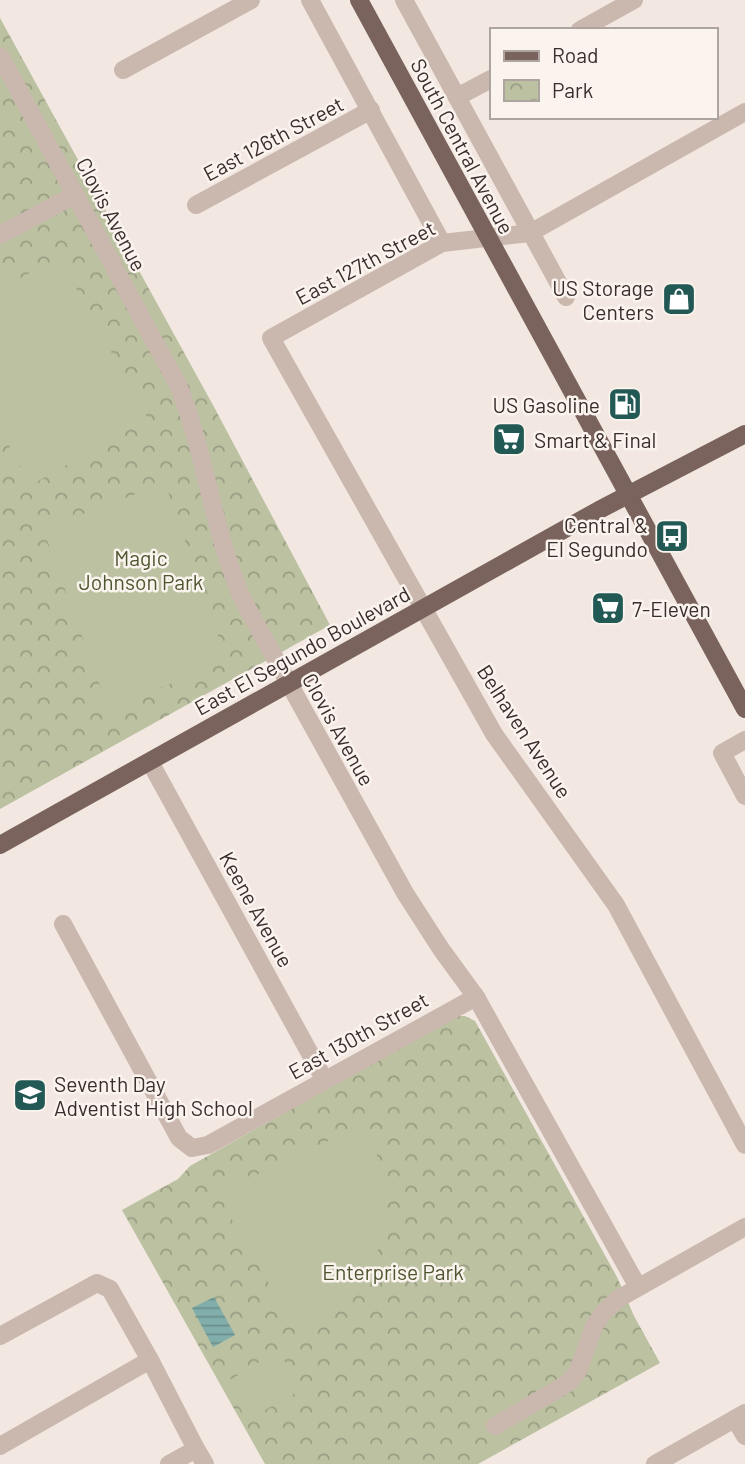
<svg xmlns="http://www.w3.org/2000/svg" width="745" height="1464" viewBox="0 0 745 1464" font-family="Barlow,sans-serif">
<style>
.park{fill:url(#park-crowns)}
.pitch{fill:#bbc1a1}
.water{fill:url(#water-rules)}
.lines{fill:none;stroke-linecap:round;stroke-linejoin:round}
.minor{stroke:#cab7ad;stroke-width:18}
.major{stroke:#7a635d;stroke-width:18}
.labels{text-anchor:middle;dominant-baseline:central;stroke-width:5;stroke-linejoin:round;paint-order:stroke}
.street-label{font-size:21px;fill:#392e2b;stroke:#faf3ee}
.poi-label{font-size:21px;fill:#392e2b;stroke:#faf3ee;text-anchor:end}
.park-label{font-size:21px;fill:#4e5630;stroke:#faf3ee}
</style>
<defs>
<pattern id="park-crowns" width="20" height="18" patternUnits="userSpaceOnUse" patternTransform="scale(1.75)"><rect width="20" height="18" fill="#bbc1a1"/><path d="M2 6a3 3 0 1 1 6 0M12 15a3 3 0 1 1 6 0" fill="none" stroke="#999d83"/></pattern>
<pattern id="water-rules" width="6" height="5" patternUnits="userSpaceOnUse" patternTransform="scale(1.75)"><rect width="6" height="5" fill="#81aeaa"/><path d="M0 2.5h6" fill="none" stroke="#6b8e8b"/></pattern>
</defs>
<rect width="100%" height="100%" fill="#f2e8e1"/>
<g class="park">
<polygon points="0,18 214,407 330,625 0,809"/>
<polygon points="456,1016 465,1016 475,1021 617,1277 634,1316 660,1363 478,1464 265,1464 122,1210 178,1179 190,1166"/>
</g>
<g class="pitch">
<polygon points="59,257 148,419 31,485 0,429 0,289"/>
<polygon points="165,483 227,662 108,708 43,529"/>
<path d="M364,1124c28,51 29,123 -8,170 -15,18 -37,30 -56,43l-76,-131 7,-19z"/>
<polygon points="279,1351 301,1390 276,1404 254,1365"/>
<polygon points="251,1368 272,1406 247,1421 226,1382"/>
</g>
<polygon class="water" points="214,1297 235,1335 213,1347 192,1308"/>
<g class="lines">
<g class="minor">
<polyline points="310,0 442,243"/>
<polyline points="404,0 566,297"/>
<polyline points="580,30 634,0"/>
<path d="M0,56l179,331c28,71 34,148 66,217l160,289 36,56 35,48 162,290"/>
<polyline points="123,70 251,0"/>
<polyline points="457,97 491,79"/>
<polyline points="745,112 530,233 442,243 271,338 494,734 616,905 745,1145"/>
<polyline points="196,205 371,110"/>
<polyline points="0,235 76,194"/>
<polyline points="745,740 722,753 745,796"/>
<polyline points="150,762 324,1079"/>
<polyline points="63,924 179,1138 192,1148 208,1145 476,997"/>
<polyline points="0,1336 97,1283 110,1289 150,1360 196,1449"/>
<polyline points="735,1419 745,1436"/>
<polyline points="495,1426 568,1383 578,1371 594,1326 604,1312 618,1299 745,1227"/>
<polyline points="0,1446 150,1360"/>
<polyline points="169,1464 196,1449 205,1464"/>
<polyline points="655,1464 745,1413"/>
</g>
<g class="major">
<polyline points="359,0 745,709"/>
<polyline points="0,845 599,510 745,434"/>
</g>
</g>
<defs>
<g id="shop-square" transform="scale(1.75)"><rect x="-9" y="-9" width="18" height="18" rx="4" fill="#225955" stroke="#faf3ee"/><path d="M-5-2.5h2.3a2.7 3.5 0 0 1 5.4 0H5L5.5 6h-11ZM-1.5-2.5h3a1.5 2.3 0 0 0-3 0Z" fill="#fff"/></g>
<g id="fuel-square" transform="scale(1.75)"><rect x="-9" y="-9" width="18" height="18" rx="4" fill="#225955" stroke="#faf3ee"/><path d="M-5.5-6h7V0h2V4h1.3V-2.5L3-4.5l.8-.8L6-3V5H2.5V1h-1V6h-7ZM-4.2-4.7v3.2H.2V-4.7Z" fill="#fff"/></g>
<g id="supermarket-square" transform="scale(1.75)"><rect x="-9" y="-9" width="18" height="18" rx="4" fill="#225955" stroke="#faf3ee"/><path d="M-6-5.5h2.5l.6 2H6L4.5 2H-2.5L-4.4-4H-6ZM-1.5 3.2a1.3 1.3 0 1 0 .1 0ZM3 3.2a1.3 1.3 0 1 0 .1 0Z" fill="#fff"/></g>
<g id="bus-square" transform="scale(1.75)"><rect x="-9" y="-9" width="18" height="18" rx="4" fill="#225955" stroke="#faf3ee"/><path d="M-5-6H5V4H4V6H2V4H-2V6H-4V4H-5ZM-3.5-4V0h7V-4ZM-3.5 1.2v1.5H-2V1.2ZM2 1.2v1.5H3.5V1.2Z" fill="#fff"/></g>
<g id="school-square" transform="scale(1.75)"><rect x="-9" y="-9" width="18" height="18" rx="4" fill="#225955" stroke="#faf3ee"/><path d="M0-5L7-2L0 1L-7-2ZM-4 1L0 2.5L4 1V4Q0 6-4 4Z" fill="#fff"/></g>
</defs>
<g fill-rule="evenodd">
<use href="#shop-square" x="679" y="299"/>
<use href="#fuel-square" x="625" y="404"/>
<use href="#supermarket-square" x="509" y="439"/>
<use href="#bus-square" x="672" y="536"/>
<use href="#supermarket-square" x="608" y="608"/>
<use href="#school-square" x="30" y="1095"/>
</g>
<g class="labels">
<g class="street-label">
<text transform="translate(273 138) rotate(-28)">East 126th Street</text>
<text transform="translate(463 146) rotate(62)">South Central Avenue</text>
<text transform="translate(112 214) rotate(62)">Clovis Avenue</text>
<text transform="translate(365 262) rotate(-28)">East 127th Street</text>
<text transform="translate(302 650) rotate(-29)">East El Segundo Boulevard</text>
<text transform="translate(339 729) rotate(61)">Clovis Avenue</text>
<text transform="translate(525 731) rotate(57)">Belhaven Avenue</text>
<text transform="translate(257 909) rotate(61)">Keene Avenue</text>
<text transform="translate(358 1035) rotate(-29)">East 130th Street</text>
</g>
<g class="poi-label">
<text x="654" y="287">US Storage<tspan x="654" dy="24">Centers</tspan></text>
<text x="600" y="404">US Gasoline</text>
<text x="534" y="439" text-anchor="start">Smart &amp; Final</text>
<text x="648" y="524">Central &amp;<tspan x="648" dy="24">El Segundo</tspan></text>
<text x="632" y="608" text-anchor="start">7-Eleven</text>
<text x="54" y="1083" text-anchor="start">Seventh Day<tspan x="54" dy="24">Adventist High School</tspan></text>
</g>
<g class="park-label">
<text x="141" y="557">Magic<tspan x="141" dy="24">Johnson Park</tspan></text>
<text x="393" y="1271">Enterprise Park</text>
</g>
</g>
<rect x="490" y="28" width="228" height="91" fill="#faf3ee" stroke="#ada4a0" stroke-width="2"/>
<rect x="504" y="51" width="35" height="10" fill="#7a635d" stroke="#ada4a0" stroke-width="2"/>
<text x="552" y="63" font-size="21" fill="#392e2b">Road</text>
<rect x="504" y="80" width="35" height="21" fill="url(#park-crowns)" stroke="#ada4a0" stroke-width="2"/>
<text x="552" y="98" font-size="21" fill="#392e2b">Park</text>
</svg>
